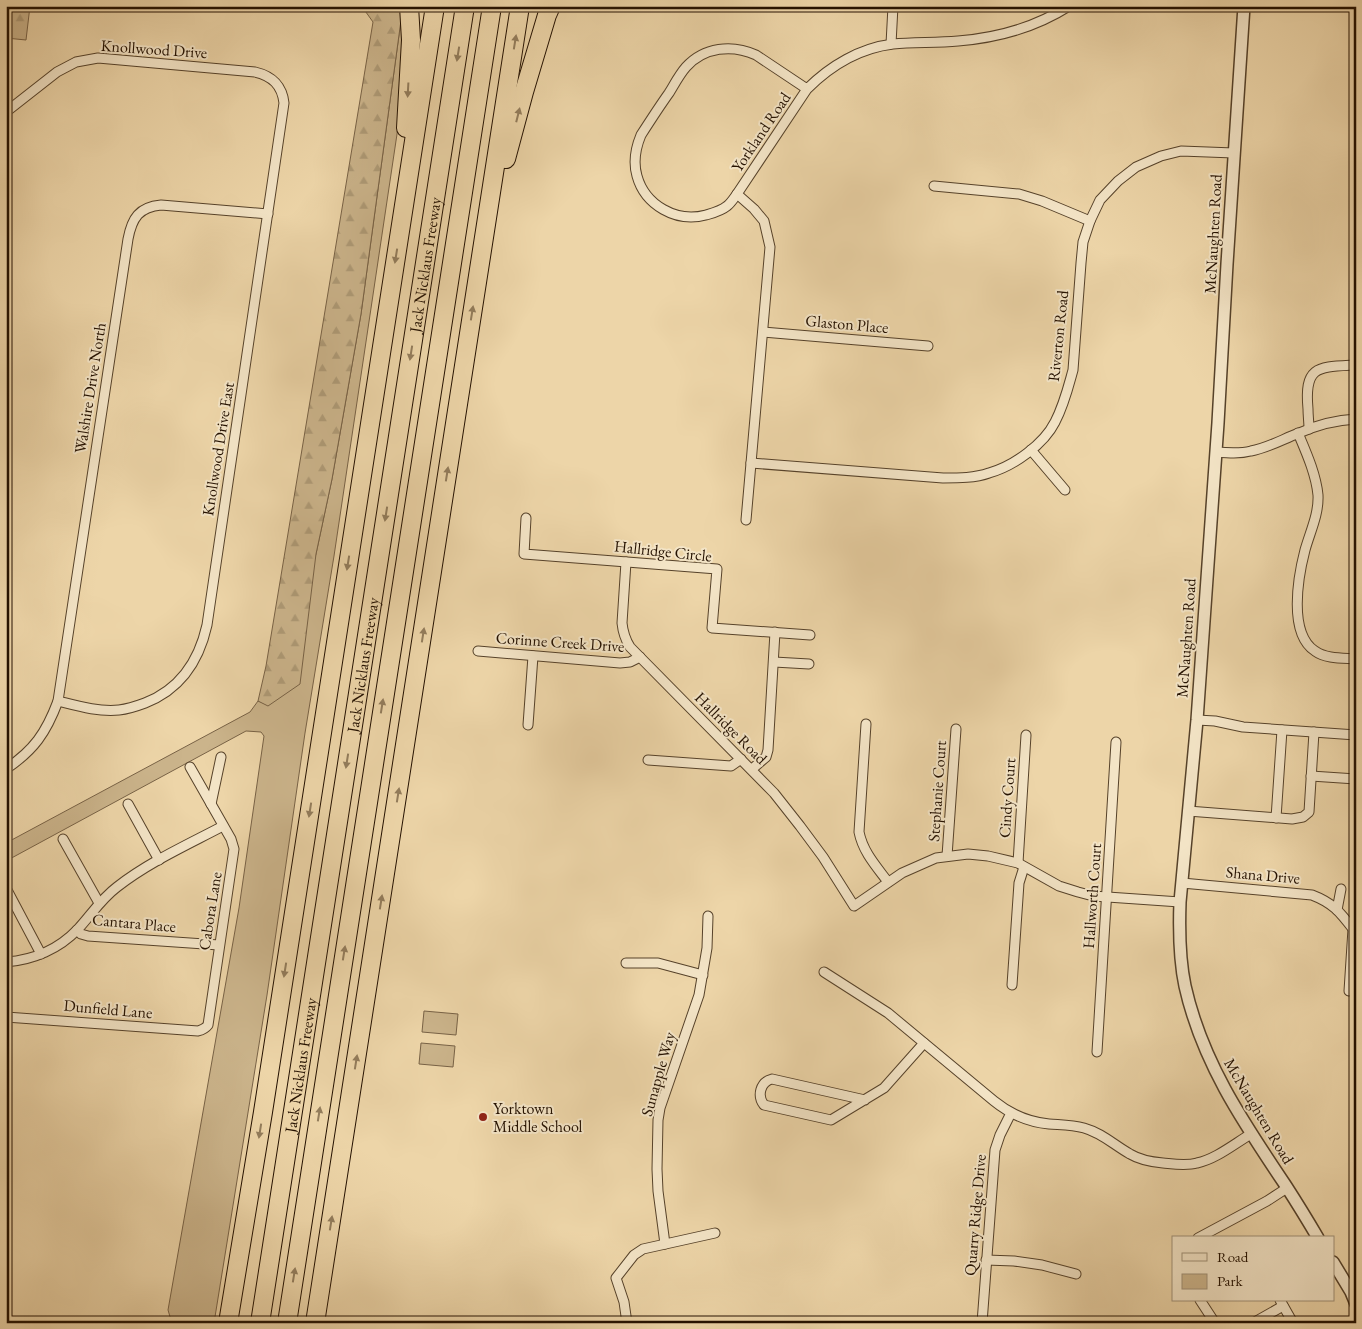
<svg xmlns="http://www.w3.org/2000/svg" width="1362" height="1329" viewBox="0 0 1362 1329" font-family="'EB Garamond',serif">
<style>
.green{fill:#cbb48b;stroke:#786246}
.forest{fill:url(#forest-firs);stroke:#786246}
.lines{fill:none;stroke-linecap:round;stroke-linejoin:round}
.minor-casing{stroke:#56422a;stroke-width:11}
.tertiary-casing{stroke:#56422a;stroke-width:14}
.motorway-casing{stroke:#241100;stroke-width:20}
.minor{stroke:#f3e4c6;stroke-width:9}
.tertiary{stroke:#f3e4c6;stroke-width:11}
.motorway{stroke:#edd5a8;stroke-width:18}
.oneway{fill:#937d5c}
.poi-dot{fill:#8f2418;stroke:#f3e4c6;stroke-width:2}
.labels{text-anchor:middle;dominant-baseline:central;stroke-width:4;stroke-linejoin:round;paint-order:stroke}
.street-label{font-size:16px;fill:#241100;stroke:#f3e4c6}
.poi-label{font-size:16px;fill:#241100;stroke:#f3e4c6;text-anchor:start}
</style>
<defs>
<pattern id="forest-firs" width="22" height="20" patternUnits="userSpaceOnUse" patternTransform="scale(1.25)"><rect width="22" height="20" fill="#cbb48b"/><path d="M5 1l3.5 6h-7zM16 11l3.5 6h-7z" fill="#ae9a76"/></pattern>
</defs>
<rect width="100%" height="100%" fill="#edd5a8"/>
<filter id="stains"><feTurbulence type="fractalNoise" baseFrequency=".004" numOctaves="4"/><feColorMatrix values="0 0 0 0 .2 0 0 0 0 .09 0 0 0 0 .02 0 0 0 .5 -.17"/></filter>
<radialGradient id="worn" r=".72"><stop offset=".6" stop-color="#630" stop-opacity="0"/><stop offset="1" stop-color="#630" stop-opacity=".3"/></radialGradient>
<g class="green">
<polygon points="402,13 403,94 334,556 305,733 267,995 214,1323 197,1323 197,1321 180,1323 171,1320 168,1310 239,908 264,736 261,732 246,731 6,861 6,843 250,712 258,701 269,705 316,554 332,479 361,314"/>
<polygon points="424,1011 458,1014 456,1035 422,1032"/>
<polygon points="421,1043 455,1046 453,1067 419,1064"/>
</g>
<g class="forest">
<polygon points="6,6 30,6 26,40 6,38"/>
<polygon points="335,6 402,6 402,13 361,314 332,479 316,554 300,684 268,706 258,701 266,666 373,22 363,8"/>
</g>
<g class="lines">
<g class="minor-casing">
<g id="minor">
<polyline points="891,44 893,6"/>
<path d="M807,89l-51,-34c-24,-11 -52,-8 -70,12 -7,8 -12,18 -17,26 -10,14 -19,28 -28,42 -5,12 -8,27 -4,41 8,29 39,47 69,39 7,-2 15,-4 21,-9 4,-3 7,-8 10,-12l70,-105c23,-23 53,-41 86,-45 21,-2 43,-1 65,-3 38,-3 78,-14 111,-35"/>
<path d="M6,112l51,-40 19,-10 22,-4 157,14c17,4 27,13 29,31l-77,522c-8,36 -26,64 -62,78 -8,3 -17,6 -26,7 -21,2 -41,-4 -61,-9"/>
<polyline points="934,186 1019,194 1042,201 1090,221"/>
<polyline points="737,194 754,209 764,221 770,247 746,520"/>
<polyline points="763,332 928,346"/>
<path d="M1309,429c0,-7 -1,-13 -1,-20 -4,-44 10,-42 48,-44"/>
<path d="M1298,433c8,19 18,41 20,62 1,19 -8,37 -13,55 -7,27 -17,83 10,101 11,8 28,7 41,8"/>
<polyline points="1031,450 1065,490"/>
<path d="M1216,452c12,1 24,2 35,-1 17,-3 32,-12 48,-18 18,-8 38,-13 57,-14"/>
<path d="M751,463l192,15c16,0 32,0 46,-5 25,-7 55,-29 66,-51 9,-17 13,-34 18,-52l8,-107 2,-21 7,-21 10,-21 18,-19 18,-14 25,-11 20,-5 53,2"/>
<polyline points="526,518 524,554 717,569 712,628 810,635"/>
<path d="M626,562l-4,61c1,10 3,16 8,24l144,146 26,33 23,31 31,49 48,-33 34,-15 32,-4 20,2 30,7 41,23 19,6 15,4 87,6"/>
<polyline points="478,651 620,663 630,662 640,657"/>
<polyline points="774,662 809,664"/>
<polyline points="1197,720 1215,721 1243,727 1356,735"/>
<path d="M866,724l-7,108c4,20 17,34 29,50"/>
<polyline points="528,725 533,656"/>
<polyline points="648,760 731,766 741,759"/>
<path d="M6,769c28,-19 40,-36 52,-68l70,-462c4,-21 11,-32 33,-34l107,9"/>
<polyline points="752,769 766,757 768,750 775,632"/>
<polyline points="1311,776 1356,779"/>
<polyline points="128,804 159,860"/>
<polyline points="211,804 221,757"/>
<polyline points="1188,811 1292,819 1303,817 1309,812 1314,732"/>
<polyline points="1276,818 1282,730"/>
<polyline points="63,839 99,903"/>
<polyline points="947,856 956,729"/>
<polyline points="1018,863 1026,735"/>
<path d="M1182,883l130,12c21,8 28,17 41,34l3,1"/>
<polyline points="6,888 41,954"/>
<polyline points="1337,910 1341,889"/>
<polyline points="77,930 81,934 88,936 219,945"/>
<path d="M6,962c27,-2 53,-13 72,-33 13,-14 23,-30 39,-42 32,-25 70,-42 106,-61"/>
<polyline points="626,963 658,963 703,975"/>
<path d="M824,972l64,41 106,88c16,13 34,21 55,23 12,1 23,1 35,4 18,5 30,17 46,26 10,6 21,8 33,9 11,1 23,3 34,0 19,-4 37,-19 54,-29"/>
<polyline points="1012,985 1019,883 1024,867"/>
<polyline points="1349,991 1353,929"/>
<path d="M6,1017l192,14c4,-1 7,-2 10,-6l26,-176 -3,-10 -41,-72"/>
<polyline points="1097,1052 1116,742"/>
<path d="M865,1100l-93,-21c-12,3 -15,17 -8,26l67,15 53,-32 40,-45"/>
<polyline points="1198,1238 1267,1201 1287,1188"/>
<polyline points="665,1244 658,1191 657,1169 658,1120 660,1108 699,995 707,948 708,916"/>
<polyline points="986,1260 1014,1261 1042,1265 1076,1274"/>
<polyline points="1200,1300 1215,1323"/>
<polyline points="1280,1300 1293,1323"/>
<polyline points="627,1323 624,1302 616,1278 634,1255 643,1249 715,1233"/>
<polyline points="982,1323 995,1150 1000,1135 1011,1113"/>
<polyline points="1253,1323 1283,1306"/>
</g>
</g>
<g class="tertiary-casing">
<g id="tertiary">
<path d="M1244,6l-17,258 -9,159 -21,297 -17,182c-1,28 -1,56 5,84 17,76 58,136 101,200 11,17 22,35 32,52"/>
<polyline points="1333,1262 1351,1292 1356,1304"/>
</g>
</g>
<g class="motorway-casing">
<g id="motorway">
<polyline points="406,128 411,40 409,6"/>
<polyline points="506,159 524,92 547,15 551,6"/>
<polyline points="228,1323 263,1112 435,6"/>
<path id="s1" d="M260,1323l205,-1317"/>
<polyline points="287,1323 492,6"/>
<polyline points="315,1323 520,6"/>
</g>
</g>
<use href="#minor" class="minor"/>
<use href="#tertiary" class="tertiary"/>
<use href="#motorway" class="motorway"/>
</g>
<defs><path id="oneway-solid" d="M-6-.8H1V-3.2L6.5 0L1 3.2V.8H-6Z" transform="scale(1.25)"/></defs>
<g class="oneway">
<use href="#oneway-solid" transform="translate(515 42) rotate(-81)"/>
<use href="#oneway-solid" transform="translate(458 54) rotate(99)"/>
<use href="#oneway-solid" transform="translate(408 90) rotate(93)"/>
<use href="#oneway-solid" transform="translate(518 115) rotate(-76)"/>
<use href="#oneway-solid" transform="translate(396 256) rotate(99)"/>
<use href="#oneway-solid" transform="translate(472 313) rotate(-81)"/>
<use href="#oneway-solid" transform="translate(411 353) rotate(99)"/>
<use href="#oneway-solid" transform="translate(447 474) rotate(-81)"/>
<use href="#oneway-solid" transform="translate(386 514) rotate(99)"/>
<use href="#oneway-solid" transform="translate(348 563) rotate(99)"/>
<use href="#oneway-solid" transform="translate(423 635) rotate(-81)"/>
<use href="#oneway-solid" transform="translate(382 706) rotate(-81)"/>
<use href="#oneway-solid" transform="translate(347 761) rotate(99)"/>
<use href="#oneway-solid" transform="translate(398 795) rotate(-81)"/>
<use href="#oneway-solid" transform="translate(310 810) rotate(99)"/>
<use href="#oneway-solid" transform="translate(381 902) rotate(-81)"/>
<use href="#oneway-solid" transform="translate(344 953) rotate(-81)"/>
<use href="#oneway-solid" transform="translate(285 970) rotate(99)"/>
<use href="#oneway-solid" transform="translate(356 1062) rotate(-81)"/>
<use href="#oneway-solid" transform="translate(319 1114) rotate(-81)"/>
<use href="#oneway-solid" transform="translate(260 1131) rotate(99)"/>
<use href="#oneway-solid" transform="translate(331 1223) rotate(-81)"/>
<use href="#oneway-solid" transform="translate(294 1275) rotate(-81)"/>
</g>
<circle class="poi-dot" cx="483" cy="1117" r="5"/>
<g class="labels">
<g class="street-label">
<text transform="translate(154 49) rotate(4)">Knollwood Drive</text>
<text transform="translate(761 132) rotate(-56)">Yorkland Road</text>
<text transform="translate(1213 234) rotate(-87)">McNaughten Road</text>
<text stroke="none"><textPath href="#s1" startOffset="1071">Jack Nicklaus Freeway</textPath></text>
<text transform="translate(847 324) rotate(5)">Glaston Place</text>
<text transform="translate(1058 336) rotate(-84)">Riverton Road</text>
<text transform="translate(90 388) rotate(-81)">Walshire Drive North</text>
<text transform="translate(218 449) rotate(-81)">Knollwood Drive East</text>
<text transform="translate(663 551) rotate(6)">Hallridge Circle</text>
<text transform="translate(1186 638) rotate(-86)">McNaughten Road</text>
<text transform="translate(560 642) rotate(4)">Corinne Creek Drive</text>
<text stroke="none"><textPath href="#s1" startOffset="666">Jack Nicklaus Freeway</textPath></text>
<text transform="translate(731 728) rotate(45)">Hallridge Road</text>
<text transform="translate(937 791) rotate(-86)">Stephanie Court</text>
<text transform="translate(1007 798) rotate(-86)">Cindy Court</text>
<text transform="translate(1263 875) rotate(5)">Shana Drive</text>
<text transform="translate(1092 896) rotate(-86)">Hallworth Court</text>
<text transform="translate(210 911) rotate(-81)">Cabora Lane</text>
<text transform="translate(134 923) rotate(5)">Cantara Place</text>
<text transform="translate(108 1009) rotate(5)">Dunfield Lane</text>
<text stroke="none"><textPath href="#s1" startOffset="261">Jack Nicklaus Freeway</textPath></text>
<text transform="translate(658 1074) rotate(-74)">Sunapple Way</text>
<text transform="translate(1259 1111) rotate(59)">McNaughten Road</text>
<text transform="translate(975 1215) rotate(-85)">Quarry Ridge Drive</text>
</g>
<g class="poi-label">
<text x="493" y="1108">Yorktown<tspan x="493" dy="18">Middle School</tspan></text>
</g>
</g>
<rect width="1362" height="1329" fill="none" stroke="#edd5a8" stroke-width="25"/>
<rect x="8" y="8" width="1347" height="1314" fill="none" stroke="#241100" stroke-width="2.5"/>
<rect x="12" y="12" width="1337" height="1304" fill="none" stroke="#241100"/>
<rect x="1172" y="1236" width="162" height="65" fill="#f3e4c6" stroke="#a09077"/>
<rect x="1182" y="1253" width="25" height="8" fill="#f3e4c6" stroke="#a09077"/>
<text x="1217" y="1262" font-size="15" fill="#241100">Road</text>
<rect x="1182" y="1274" width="25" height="15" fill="#cbb48b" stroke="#a09077"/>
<text x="1217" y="1286" font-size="15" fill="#241100">Park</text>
<rect width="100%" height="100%" filter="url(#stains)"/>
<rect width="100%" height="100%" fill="url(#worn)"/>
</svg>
